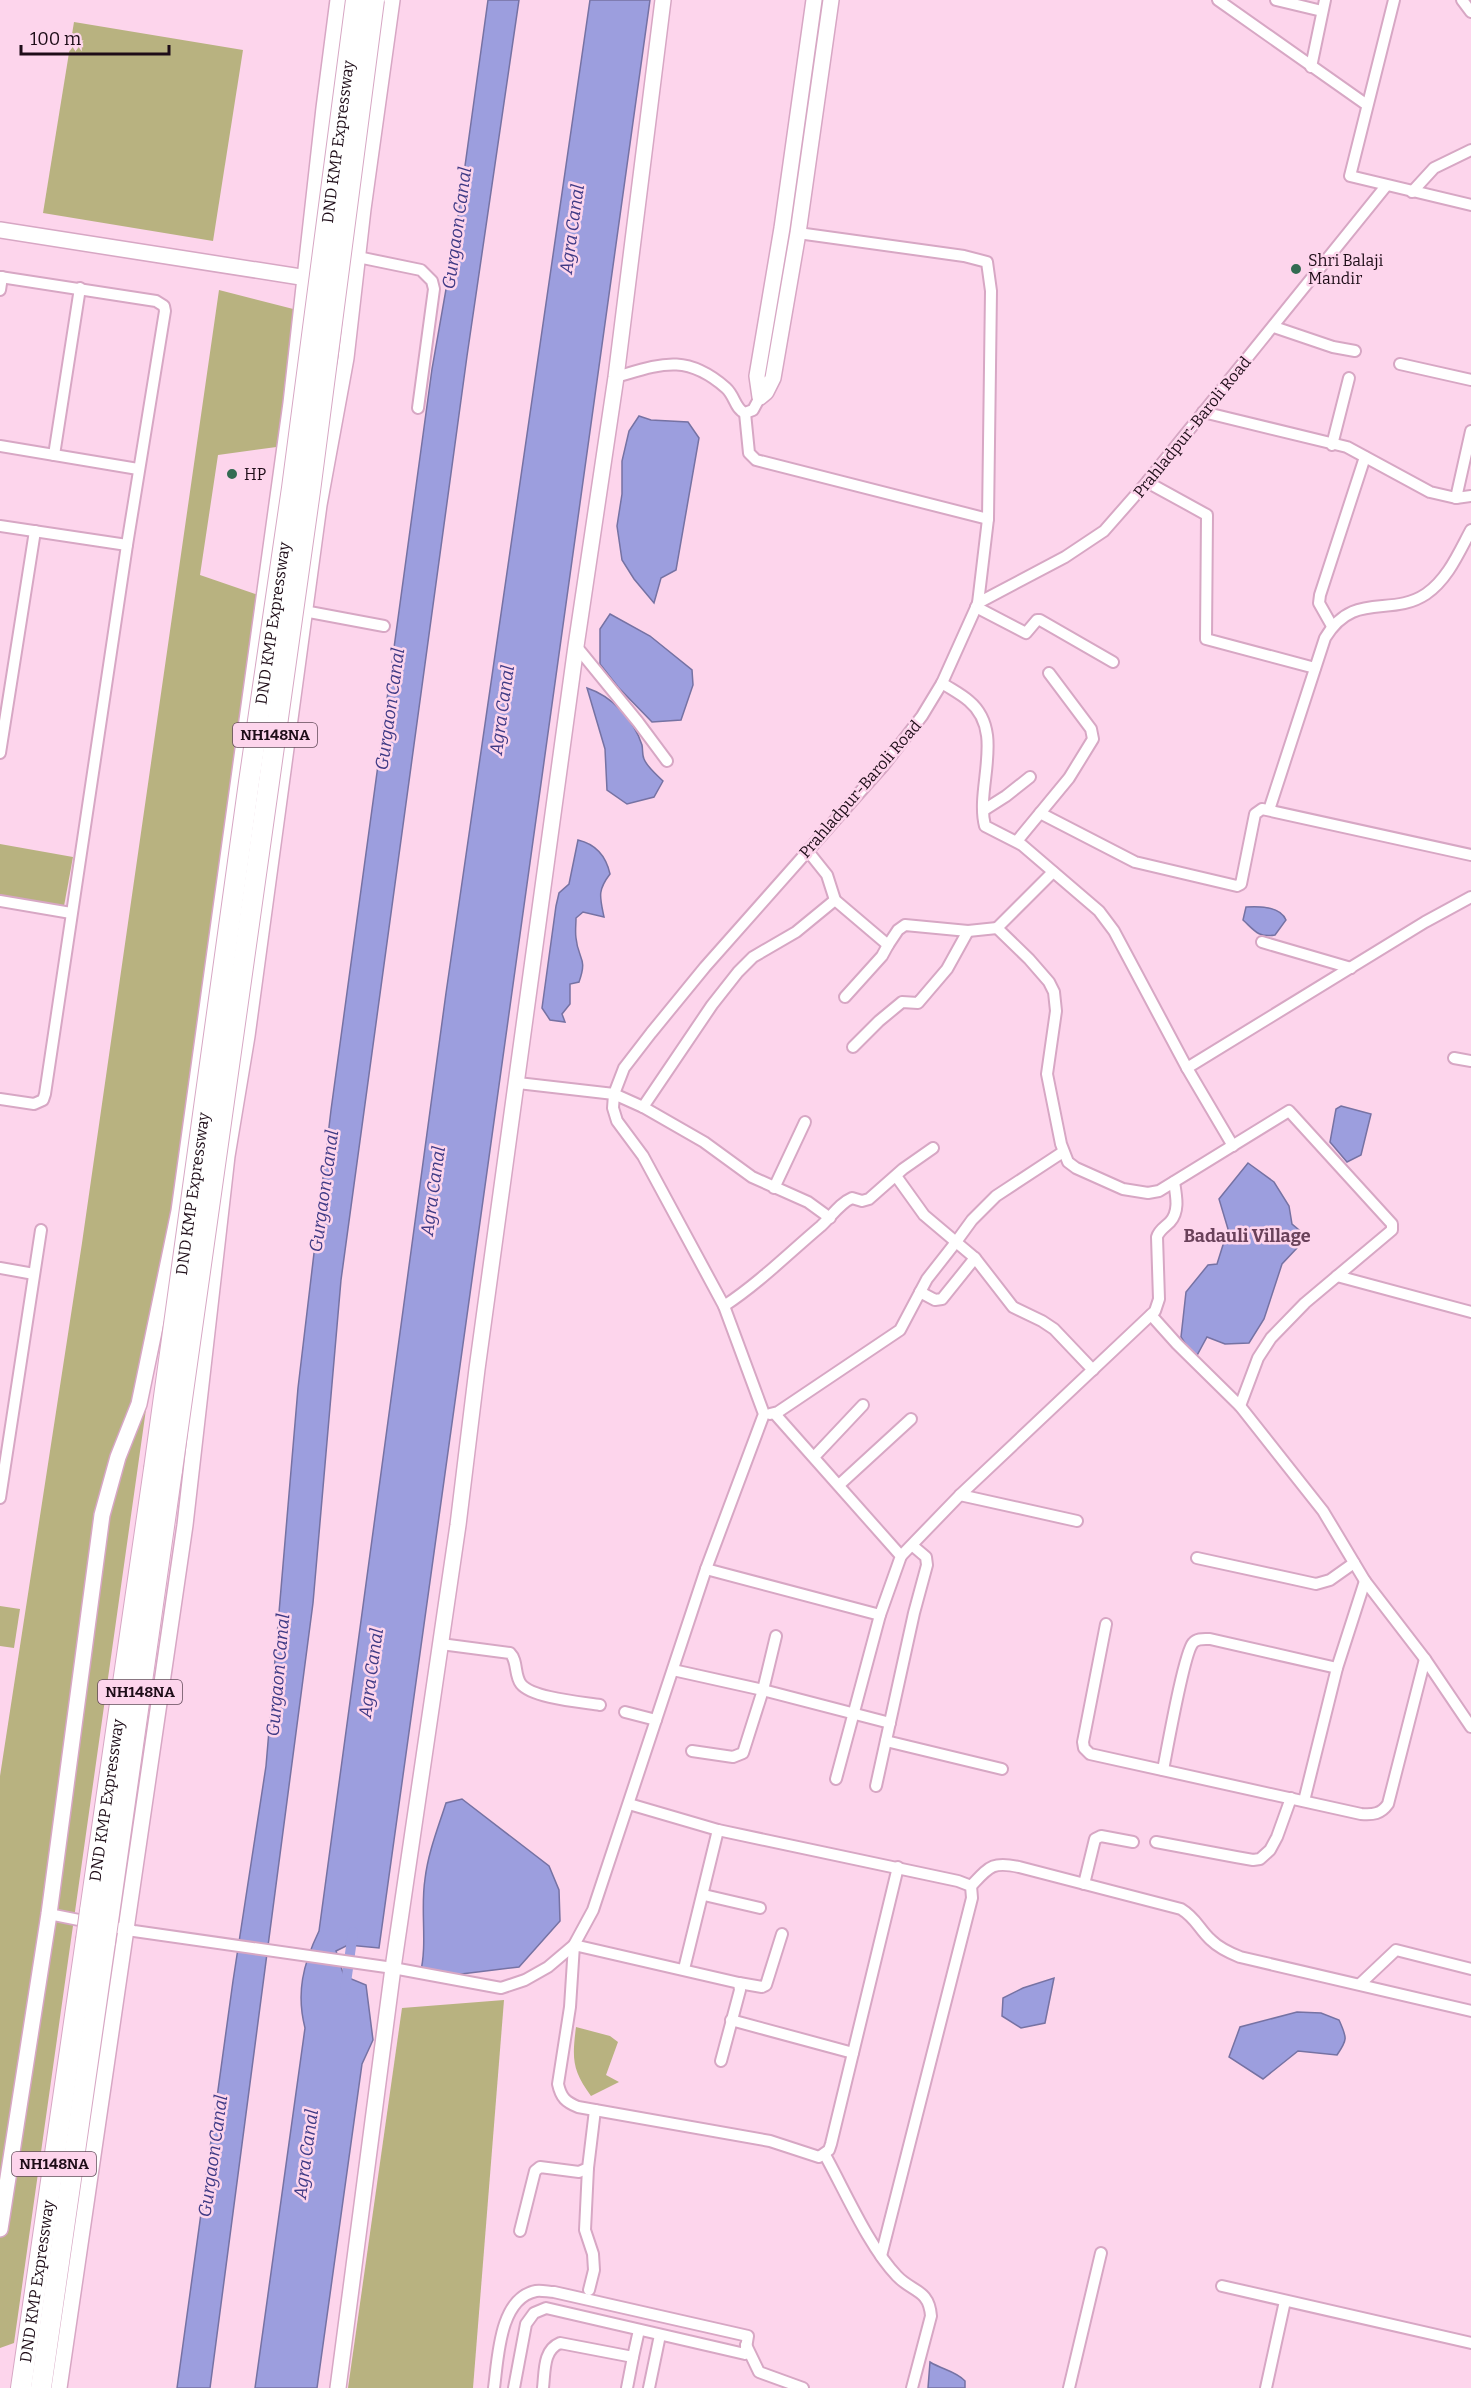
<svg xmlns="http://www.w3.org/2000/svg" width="1471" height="2388" viewBox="0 0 1471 2388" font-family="Bitter,serif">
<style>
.green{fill:#b8b280}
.water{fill:#9c9ede;stroke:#7672a3;stroke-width:1.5}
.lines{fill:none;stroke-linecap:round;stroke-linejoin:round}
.canal{stroke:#9c9ede;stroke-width:10}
.street-casing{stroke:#d7a7c4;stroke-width:14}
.secondary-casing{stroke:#d7a7c4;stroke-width:18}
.highway-casing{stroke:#d7a7c4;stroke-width:22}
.street{stroke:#fff;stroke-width:10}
.secondary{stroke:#fff;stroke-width:15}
.highway{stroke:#fff;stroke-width:20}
.highway-bridge-casing{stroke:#d7a7c4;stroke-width:22;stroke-linecap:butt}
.highway-bridge{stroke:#fff;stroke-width:20}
.poi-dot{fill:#336b52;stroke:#fdd5ec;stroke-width:2}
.labels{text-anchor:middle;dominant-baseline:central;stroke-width:5;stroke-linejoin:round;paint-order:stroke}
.shield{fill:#fdd5ec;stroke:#614958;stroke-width:1.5}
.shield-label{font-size:15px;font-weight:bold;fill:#1e0d18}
.street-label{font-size:16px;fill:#1e0d18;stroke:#fdd5ec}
.poi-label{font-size:16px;fill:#1e0d18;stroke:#fdd5ec;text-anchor:start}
.water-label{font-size:18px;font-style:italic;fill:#3f3a85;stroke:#fdd5ec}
.neighbourhood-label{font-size:18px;font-weight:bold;fill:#69415a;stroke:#fdd5ec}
</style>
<rect width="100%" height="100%" fill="#fdd5ec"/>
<g class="green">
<polygon points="74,22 243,50 213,241 43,213"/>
<polygon points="219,290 305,312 284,446 218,455 200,575 261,596 14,2343 0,2348 0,1776 82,1243"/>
<polygon points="0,844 73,857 64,906 0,895"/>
<polygon points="0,1606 20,1609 14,1648 0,1646"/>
<polygon points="504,2000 473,2388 348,2388 402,2008"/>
<path d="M576,2027l34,9 8,6 -12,33 13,7 -28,14c-19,-26 -19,-37 -15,-69z"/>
</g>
<g class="water">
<polygon points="488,0 519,0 467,356 341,1280 313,1603 210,2388 177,2388 233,1981 266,1766 298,1388 331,1110 432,369 455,238"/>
<path d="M590,0h60l-271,1948 -31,-3 -12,6 8,25 22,9 7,55 -11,24 -45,324h-62l50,-360c-9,-35 -2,-64 14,-97l127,-938z"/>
<polygon points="639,416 651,420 688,422 699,438 676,570 661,578 654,603 634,579 622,560 617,526 622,494 622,461 629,431"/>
<polygon points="610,614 650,636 692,670 693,685 681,720 652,722 618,687 600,664 600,629"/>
<path d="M587,688c25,8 47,32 55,57 1,5 0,10 2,14 3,8 13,16 19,22l-9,16 -27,7 -20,-14 -2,-41z"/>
<path d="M578,840c17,4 28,16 32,34 -13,17 -10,23 -6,43l-21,-5 -7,6c0,7 -1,14 0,20 2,22 12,19 3,44l-9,2v20l-8,10 3,8 -15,-2 -8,-12 14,-102 3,-13 10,-9z"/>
<path d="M1246,907c14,-1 34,-1 40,13l-11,15c-17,3 -21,-5 -32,-15z"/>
<polygon points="1341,1106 1371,1114 1361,1155 1347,1162 1330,1142 1336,1109"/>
<polygon points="1248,1163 1274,1182 1289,1206 1292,1224 1305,1235 1296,1242 1297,1248 1282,1264 1264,1319 1249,1343 1225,1344 1207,1337 1195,1359 1181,1337 1186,1292 1208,1265 1217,1264 1228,1229 1219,1199"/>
<path d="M462,1799l87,67 10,24 1,31 -41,46 -74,9 -25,-1c8,-32 0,-64 5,-96 3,-26 13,-51 21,-76z"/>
<polygon points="1054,1978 1045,2023 1021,2028 1002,2016 1003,1998 1023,1988"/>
<path d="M1297,2012l24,1 18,7c8,18 9,19 -2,35l-39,-4 -35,28 -34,-22 11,-30z"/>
<path d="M930,2362c13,8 26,9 35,19v7h-37z"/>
</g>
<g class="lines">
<polyline class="canal" points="345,1990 353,1932"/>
<g class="street-casing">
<g id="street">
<polyline points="1218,0 1367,105"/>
<polyline points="1276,0 1322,11"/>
<polyline points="1394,0 1350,176 1471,205"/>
<polyline points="1462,0 1471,12"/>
<polyline points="1311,67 1325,0"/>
<polyline points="1412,192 1434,168 1471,150"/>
<polyline points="798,233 964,256 987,262 991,291 988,519 978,603"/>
<polyline points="358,257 421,270 432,281 434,289 418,408"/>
<polyline points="0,277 156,301 164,306 165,311 127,545 45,1094 43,1100 34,1104 0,1099"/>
<polyline points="0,290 2,277"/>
<polyline points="1274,327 1333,347 1355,351"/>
<polyline points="1400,364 1471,380"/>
<path d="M616,377c45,-13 70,-24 110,11 9,8 9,21 19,25l8,-3 7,-13"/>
<polyline points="1203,412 1347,447 1430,492 1456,498 1471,496"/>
<polyline points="745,413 749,453 756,460 988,519"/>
<polyline points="1332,445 1349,378"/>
<polyline points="0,446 138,469"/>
<polyline points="54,455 80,288"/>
<polyline points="1147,482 1207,515 1206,639 1315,668"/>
<polyline points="1456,498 1471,431"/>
<polyline points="0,526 127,545"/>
<polyline points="976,607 1026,633 1037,620 1040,620 1113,662"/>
<polyline points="304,611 384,626"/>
<polyline points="1332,626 1319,603 1320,595 1365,457"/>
<polyline points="576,646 638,722 667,761"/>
<path d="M942,683c9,6 19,11 27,18 37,31 6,86 16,125l37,19 77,66 15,20 73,137 46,78"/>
<polyline points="0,753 35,531"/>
<polyline points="984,810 1006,796 1030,777"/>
<path d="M1269,810l56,-172c29,-48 65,-20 101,-44 22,-15 33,-42 45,-64"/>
<polyline points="1040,813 1135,862 1237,886 1241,884 1255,814 1262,809 1471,855"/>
<polyline points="1017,841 1069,778 1093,739 1091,729 1049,673"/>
<polyline points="807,850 827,875 835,900 888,945 898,930 905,925 968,931 997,928"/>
<polyline points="1053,872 997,928 1029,959 1049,982 1054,992 1056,1011 1047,1074 1061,1144 1068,1162 1076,1168 1123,1189 1148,1193 1159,1191 1289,1111 1392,1224 1392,1230 1305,1303 1271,1338 1258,1358 1240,1406"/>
<polyline points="0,901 71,913"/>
<polyline points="1262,942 1351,968"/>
<polyline points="845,997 882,956 888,945"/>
<polyline points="853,1047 879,1021 902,1002 918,1003 947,969 968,931"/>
<polyline points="1454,1058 1471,1061"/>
<polyline points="1187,1068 1425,922 1471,897"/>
<polyline points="518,1083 614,1094 624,1068 651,1033 705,967 884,765 922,716 942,683 978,603 1065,557 1104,531 1147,482 1386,186"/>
<polyline points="643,1107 712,1005 738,972 753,957 796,932 835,900"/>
<polyline points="774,1188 805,1122"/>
<polyline points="975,1258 1013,1307 1042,1321 1054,1329 1093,1370"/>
<polyline points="0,1268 34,1274"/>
<polyline points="1337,1276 1471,1312"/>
<polyline points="920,1292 935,1300 942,1299 975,1258 956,1242 972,1220 996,1196 1063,1152"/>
<path d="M724,1306c35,-23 65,-53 97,-80 10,-9 19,-23 31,-28l10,3 7,-2 34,-30 30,-21"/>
<polyline points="1151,1315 1177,1344 1240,1406 1323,1511 1365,1581 1425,1659 1471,1727"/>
<polyline points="770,1414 778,1412 900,1330 927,1279 956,1242 924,1215 896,1176"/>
<polyline points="775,1414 901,1556 880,1615 836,1779"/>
<polyline points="814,1457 863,1405"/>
<polyline points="839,1485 911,1419"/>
<polyline points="960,1495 1077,1521"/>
<polyline points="0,1498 41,1230"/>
<path d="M901,1556l59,-61 195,-184 4,-12 -2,-62c2,-7 8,-10 13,-15 10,-11 6,-27 4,-40"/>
<polyline points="1197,1558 1316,1584 1330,1580 1354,1563"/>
<polyline points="706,1569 880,1615"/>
<path d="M1106,1624l-23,118 1,6 6,6 271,60c12,1 20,0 27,-10l37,-145"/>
<path d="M441,1644l69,9c8,8 4,22 11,31 11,14 60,18 79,21"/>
<polyline points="673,1670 763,1690 890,1723"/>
<polyline points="625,1712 656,1720"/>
<polyline points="886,1741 1002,1769"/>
<polyline points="692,1751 733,1757 743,1753 763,1690 776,1636"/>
<path d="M1163,1770c4,-20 21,-117 30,-127 4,-5 11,-4 17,-4l127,29"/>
<polyline points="876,1786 914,1613 927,1565 926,1557 913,1546"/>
<polyline points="1304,1801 1337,1668 1365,1581"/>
<polyline points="629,1804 718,1830 958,1881 971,1886 972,1898 881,2256"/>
<polyline points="1156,1842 1236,1857 1253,1860 1260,1859 1270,1850 1277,1837 1291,1798"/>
<polyline points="1084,1884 1095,1839 1101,1836 1133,1842"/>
<path d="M971,1886c18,-19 21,-25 48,-19l162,42c15,9 18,20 30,31 8,8 19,13 29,17l231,54"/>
<polyline points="704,1895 760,1908"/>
<polyline points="49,1914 134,1931 393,1968 501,1988 525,1980 548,1967 574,1945 593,1910 706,1569 764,1414 724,1306 643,1156 617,1121 613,1108 614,1094 643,1107 704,1142 752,1177 808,1202 830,1218"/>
<polyline points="684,1969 718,1830"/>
<polyline points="739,1983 762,1987 766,1985 782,1934"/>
<polyline points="1360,1984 1396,1950 1471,1969"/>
<polyline points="731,2020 853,2053"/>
<path d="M721,2061l19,-71 -1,-7 -165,-38 -4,62 -12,77c3,14 8,18 20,23l192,34 49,16 10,-7 2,-6 67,-277"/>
<path d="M825,2155c20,36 44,92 72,121 15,16 32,13 34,40l-19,72"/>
<polyline points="588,2168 585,2230 593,2254 594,2270 589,2290"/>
<polyline points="520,2231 535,2171 540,2167 579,2172 588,2168 595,2110"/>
<polyline points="1222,2286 1471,2343"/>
<polyline points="746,2345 759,2372 803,2388"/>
<path d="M494,2388c4,-29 5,-90 42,-97 5,-1 13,1 18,1l194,44 -3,18 -199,-46 -12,5 -8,11 -12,64"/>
<path d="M543,2388c2,-17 0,-38 17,-45l73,14 6,-27"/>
<polyline points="627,2388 633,2357"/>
<polyline points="649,2388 660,2335"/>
<polyline points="1069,2388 1101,2253"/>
<polyline points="1266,2388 1285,2301"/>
</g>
</g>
<g class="secondary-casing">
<g id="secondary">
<polyline points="814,0 782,228 757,376 760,397 766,392 773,378 798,233 831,0"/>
<polyline points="0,230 307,278 317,277"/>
<polyline points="0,2229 49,1914 102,1515 118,1457 139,1404 179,1211 291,403 324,108 338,0"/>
<polyline points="59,2388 185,1525 227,1156 247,1036 319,505 346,358 363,209 392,0"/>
<polyline points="338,2388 393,1968 458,1525 477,1369 576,646 616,377 663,0"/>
</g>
</g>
<g class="highway-casing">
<g id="highway">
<path id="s1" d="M90,1911l64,-442"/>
<polyline points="109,1914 172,1470"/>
<path id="s2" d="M21,2388l65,-448"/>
<polyline points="41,2388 105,1942"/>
</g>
</g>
<use href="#street" class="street"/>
<use href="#secondary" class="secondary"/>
<use href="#highway" class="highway"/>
<g class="highway-bridge-casing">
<g id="highway-bridge">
<path id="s3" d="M154,1469l95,-687 43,-294 64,-488"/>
<polyline points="172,1470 310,491 374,0"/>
<polyline points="86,1940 90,1911"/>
<polyline points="105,1942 109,1914"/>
</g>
</g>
<use href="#highway-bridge" class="highway-bridge"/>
</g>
<g class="poi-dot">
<circle cx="1296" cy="269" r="6"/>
<circle cx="232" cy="474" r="6"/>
</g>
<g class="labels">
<g class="shield">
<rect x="233" y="723" width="84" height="24" rx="4.5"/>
<rect x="98" y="1680" width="84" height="24" rx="4.5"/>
<rect x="12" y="2152" width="84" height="24" rx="4.5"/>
</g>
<g class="shield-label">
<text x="275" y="735">NH148NA</text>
<text x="140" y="1692">NH148NA</text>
<text x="54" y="2164">NH148NA</text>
</g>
<g class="street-label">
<text stroke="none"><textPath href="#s3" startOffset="1340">DND KMP Expressway</textPath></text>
<text transform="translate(1192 427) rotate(-51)">Prahladpur-Baroli Road</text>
<text stroke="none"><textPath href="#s3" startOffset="854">DND KMP Expressway</textPath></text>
<text transform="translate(860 789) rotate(-49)">Prahladpur-Baroli Road</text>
<text stroke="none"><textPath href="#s3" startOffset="278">DND KMP Expressway</textPath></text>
<text stroke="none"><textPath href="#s1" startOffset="112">DND KMP Expressway</textPath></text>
<text stroke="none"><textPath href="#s2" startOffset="108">DND KMP Expressway</textPath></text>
</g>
<g class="poi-label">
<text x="1308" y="260">Shri Balaji<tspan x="1308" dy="18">Mandir</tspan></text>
<text x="244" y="474">HP</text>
</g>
<g class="water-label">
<text transform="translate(457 228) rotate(-82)">Gurgaon Canal</text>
<text transform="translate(572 229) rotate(-82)">Agra Canal</text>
<text transform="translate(390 709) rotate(-82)">Gurgaon Canal</text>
<text transform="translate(502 710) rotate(-82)">Agra Canal</text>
<text transform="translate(324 1191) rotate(-82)">Gurgaon Canal</text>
<text transform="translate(433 1191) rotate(-82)">Agra Canal</text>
<text transform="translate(371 1673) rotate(-82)">Agra Canal</text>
<text transform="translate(278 1675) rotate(-85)">Gurgaon Canal</text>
<text transform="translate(306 2154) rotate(-82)">Agra Canal</text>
<text transform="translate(213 2156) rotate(-82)">Gurgaon Canal</text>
</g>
<g class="neighbourhood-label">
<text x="1247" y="1236">Badauli Village</text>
</g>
</g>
<path d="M21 45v9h148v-9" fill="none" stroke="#1e0d18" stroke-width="3"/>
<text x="30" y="45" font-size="18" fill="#1e0d18" stroke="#fdd5ec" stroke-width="4.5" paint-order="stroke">100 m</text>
</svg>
